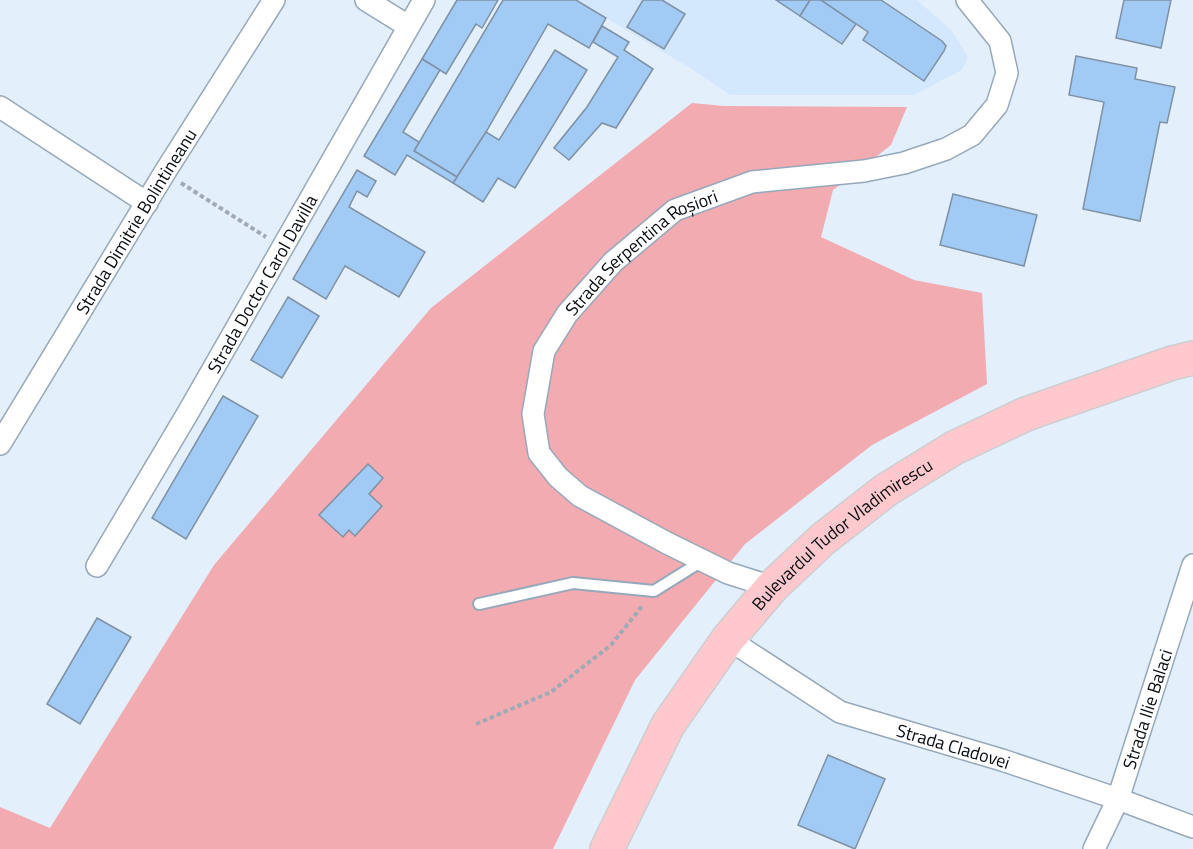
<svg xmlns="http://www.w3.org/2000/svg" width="1193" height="849" viewBox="0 0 1193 849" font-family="'Titillium Web',sans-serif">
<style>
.built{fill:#d4e8fd}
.green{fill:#f1abb1}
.building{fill:#a1caf5;stroke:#7f91a4;stroke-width:1.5}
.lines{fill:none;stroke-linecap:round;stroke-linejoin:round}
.service-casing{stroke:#96a8bb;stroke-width:14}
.minor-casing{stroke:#96a8bb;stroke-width:24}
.primary-casing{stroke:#cdced0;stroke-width:36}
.path{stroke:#a0aab4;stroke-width:4;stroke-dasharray:4.5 3;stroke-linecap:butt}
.service{stroke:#fff;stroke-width:10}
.minor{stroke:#fff;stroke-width:21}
.primary{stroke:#fec8cd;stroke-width:33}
.labels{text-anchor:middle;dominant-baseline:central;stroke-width:5;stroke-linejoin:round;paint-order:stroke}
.street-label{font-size:18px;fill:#060c12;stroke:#fafafa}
</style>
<rect width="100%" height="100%" fill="#e3effb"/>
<polygon class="built" points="576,0 917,0 952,31 968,57 962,70 914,95 730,95 690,68"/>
<polygon class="green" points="692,103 724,106 907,107 891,145 833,190 821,237 914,280 982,293 987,384 872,445 745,544 635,680 553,849 0,849 0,807 50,828 214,565 431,308"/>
<g class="building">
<polygon points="457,0 498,0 482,28 476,24 446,74 422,59"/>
<polygon points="503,0 576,0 606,18 589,48 548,24 486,132 457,177 414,151"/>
<polygon points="643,0 662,0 685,14 664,49 627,27"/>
<polygon points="776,0 810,0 800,16"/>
<polygon points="810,0 821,0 856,24 842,44 800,16"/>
<polygon points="821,0 881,0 942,41 946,46 944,51 924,81 863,40 868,32"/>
<polygon points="1124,0 1171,0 1161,48 1116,38"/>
<polygon points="602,26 629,42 624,50 653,69 616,128 602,123 569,160 554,148 587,107 618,57 593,42"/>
<polygon points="555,50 587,70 515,188 498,178 483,202 453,183 486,132 499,140"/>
<polygon points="1076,56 1137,68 1135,79 1175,87 1167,123 1160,122 1140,221 1083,209 1104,102 1069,95"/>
<polygon points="422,59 440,70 403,132 419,142 414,151 457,177 453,183 407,155 395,175 364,156"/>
<polygon points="357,170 376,181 367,197 357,191 349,207 425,252 399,297 345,266 326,299 293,279"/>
<polygon points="953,194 1037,215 1024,266 940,245"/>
<polygon points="288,297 319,316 282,378 251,360"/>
<polygon points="223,396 258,416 186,539 152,518"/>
<polygon points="368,464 383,478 369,494 382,506 355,536 349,530 343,537 319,515"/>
<polygon points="97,618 131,637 80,724 47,704"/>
<polygon points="828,755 885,779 855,849 798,825"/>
</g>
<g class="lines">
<g class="service-casing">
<polyline id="service" points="479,604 573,583 654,591 702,561"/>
</g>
<g class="minor-casing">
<g id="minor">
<polyline points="366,0 408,26"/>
<polyline points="0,107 147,203"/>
<path id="s1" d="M0,444l165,-272 109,-172"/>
<path id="s2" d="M97,566l92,-155 235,-411"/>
<path id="s3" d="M772,587l-44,-14 -61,-30 -87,-47 -22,-19 -19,-24 -6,-39 11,-63 23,-37 46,-52 62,-52 77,-28 112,-11 40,-8 42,-14 26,-14 25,-30 10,-32 -7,-32 -33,-41"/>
<path id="s4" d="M728,639l112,73 162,48 116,39 75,28"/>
<path id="s5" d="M1094,849l24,-50 75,-234"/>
</g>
</g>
<g class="primary-casing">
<g id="primary">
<path id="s6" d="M607,849l61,-124 60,-86 44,-52 51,-48 63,-49 68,-42 72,-34 146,-51 21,-5"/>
</g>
</g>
<g class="path">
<polyline points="181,183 266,237"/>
<polyline points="476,724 551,692 611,645 643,605"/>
</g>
<use href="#service" class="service"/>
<use href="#minor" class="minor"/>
<use href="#primary" class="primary"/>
</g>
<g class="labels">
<g class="street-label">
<text stroke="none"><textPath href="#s1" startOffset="261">Strada Dimitrie Bolintineanu</textPath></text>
<text stroke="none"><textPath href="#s3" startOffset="518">Strada Serpentina Roșiori</textPath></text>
<text stroke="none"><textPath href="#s2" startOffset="327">Strada Doctor Carol Davilla</textPath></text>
<text stroke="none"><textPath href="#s6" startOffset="399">Bulevardul Tudor Vladimirescu</textPath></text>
<text stroke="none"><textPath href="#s5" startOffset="150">Strada Ilie Balaci</textPath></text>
<text stroke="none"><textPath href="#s4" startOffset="252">Strada Cladovei</textPath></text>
</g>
</g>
</svg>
